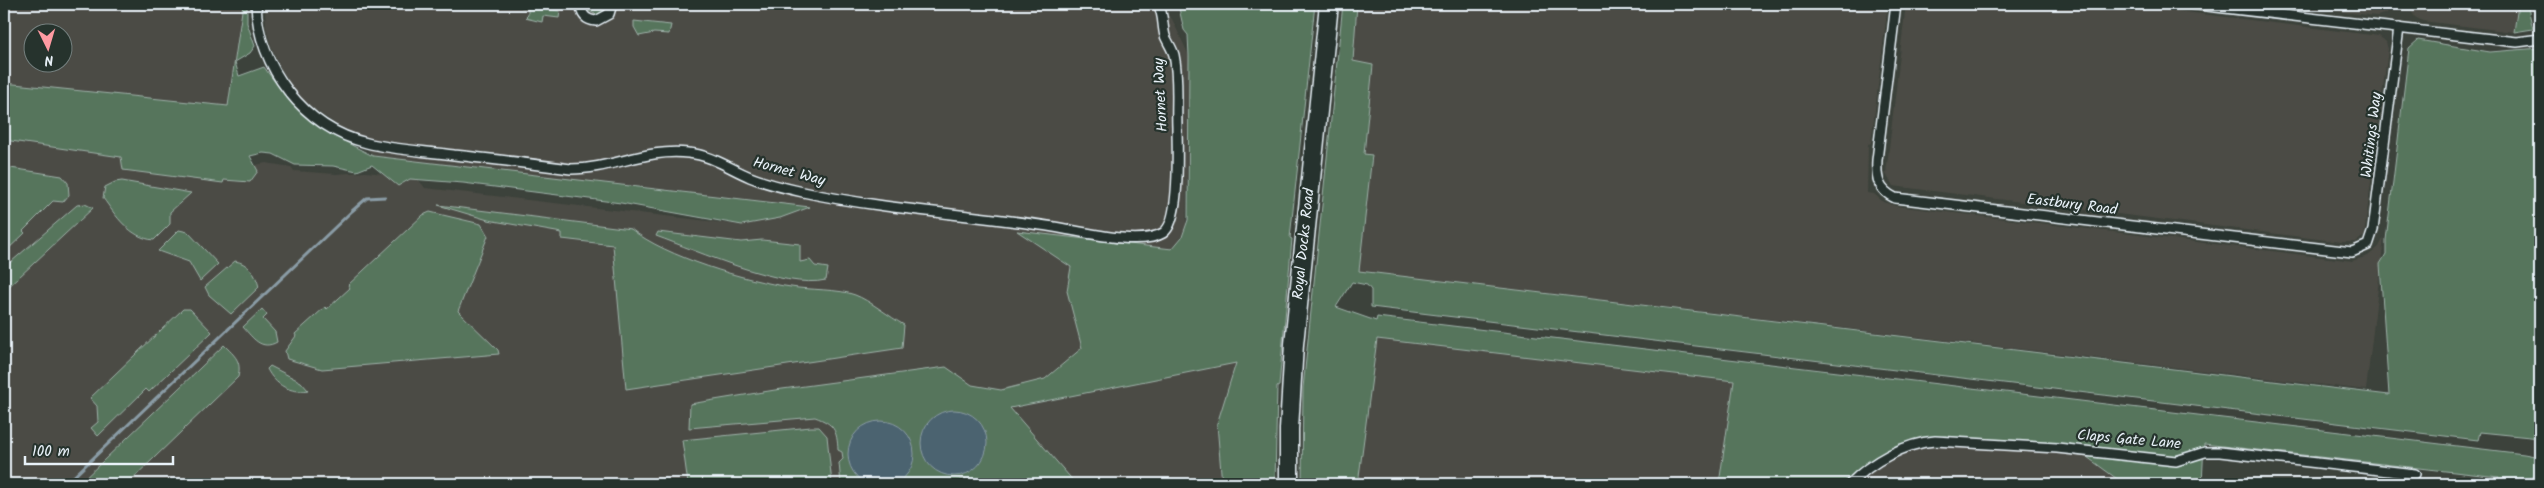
<svg xmlns="http://www.w3.org/2000/svg" width="2544" height="488" viewBox="0 0 2544 488" font-family="Kalam,sans-serif">
<style>
.built{fill:#4c4c45;fill-rule:evenodd}
.green{fill:#56745c;stroke:#9fb2aa}
.water{fill:#4b636f;stroke:#8a9ca6}
.lines{fill:none;stroke-linecap:round;stroke-linejoin:round}
.stream{stroke:#8a9ca6;stroke-width:3}
.street-casing{stroke:#e8f1f8;stroke-width:12}
.highway-casing{stroke:#e8f1f8;stroke-width:21}
.street{stroke:#26332d;stroke-width:9}
.highway{stroke:#26332d;stroke-width:18}
.labels{text-anchor:middle;dominant-baseline:central;stroke-width:4.5;stroke-linejoin:round;paint-order:stroke}
.street-label{font-size:15px;fill:#e8f1f8;stroke:#26332d}
</style>
<rect width="100%" height="100%" fill="#3c423b"/>
<filter id="ink" filterUnits="userSpaceOnUse"><feTurbulence type="fractalNoise" baseFrequency=".02" numOctaves="2"/><feDisplacementMap in="SourceGraphic" scale="10" xChannelSelector="R" yChannelSelector="G"/><feConvolveMatrix kernelMatrix="1 2 1 2 8 2 1 2 1" color-interpolation-filters="sRGB"/></filter>
<g filter="url(#ink)">
<g class="built">
<path d="M4,4h239l-15,102 -224,-23zM32,32h30v30h-30z"/>
<polygon points="265,4 1156,4 1172,19 1189,56 1186,229 1173,249 1041,235 1277,267 1217,424 1222,484 4,484 4,126 240,168 266,163 291,167 294,171 336,174 366,172 417,178 425,188 742,225 760,221 762,201 373,156 362,142 314,109 302,99 291,85 281,69 271,46 266,27"/>
<polygon points="1357,4 1888,4 1871,143 1868,144 1867,193 1874,194 1883,202 1896,206 2337,259 2352,261 2368,256 2379,247 2384,237 2366,390 1359,271 1372,155 1364,154 1369,104 1353,61"/>
<polygon points="1906,4 2121,4 2379,36 2386,42 2388,49 2364,236 2356,242 2342,242 1893,186 1886,174"/>
<polygon points="2274,4 2392,4 2387,13 2377,16"/>
<polygon points="2411,4 2518,4 2514,32 2423,21 2415,17 2412,12"/>
<polygon points="1377,339 1735,381 1719,484 1358,484"/>
<polygon points="1946,436 2087,457 2124,484 1843,484 1851,476 1894,448 1920,439"/>
</g>
<g class="green">
<path d="M243,4h4v19l8,23 -5,7 -15,9 4,14 25,-9c35,50 55,62 109,89l437,51 -30,11 -38,7 -121,-22 -158,-20 -53,-4 -12,7 -26,-21 -15,6 -24,-5 -38,-1 -22,-11 -10,-1 -13,3 8,15 -8,11 -26,-2 -1,3 -100,-13 -2,-13 -117,-17v-57l224,23z"/>
<polygon points="522,4 530,4 530,8 560,11 559,18 543,16 542,22 525,18 528,15 528,8 521,7"/>
<path d="M585,4h20c2,6 -3,8 -8,11l-10,-5z"/>
<path d="M1178,4h137l-25,234 2,1 -13,147 -2,1 -2,97h-53l-5,-60 19,-61 -226,45 66,76h-109l-1,-5 -7,1v4h-118l-2,-21 4,-4 -1,-7 -4,-2c-1,-20 -4,-26 -23,-33l-126,11 1,-24 85,-14 171,-23 26,18 29,5 44,-11 37,-31 -15,-57 4,-24 -54,-36 155,18 10,-12 6,-17 1,-164 -1,-21 -4,-5z"/>
<polygon points="1343,4 1357,4 1353,61 1373,65 1364,154 1372,155 1359,271 2389,395 2380,264 2386,254 2386,240 2409,48 2418,40 2490,52 2540,48 2540,438 2480,432 2478,440 1371,307 1371,290 1367,285 1352,282 1336,307 1376,321 1377,317 2524,454 2540,457 2540,471 2524,484 2493,484 2499,477 2204,444 2202,484 2124,484 2087,457 1946,436 1919,439 1894,448 1851,476 1843,484 1719,484 1734,381 1377,339 1358,484 1302,484 1303,388"/>
<polygon points="2518,4 2527,4 2533,29 2514,32"/>
<polygon points="634,21 671,25 669,34 654,33 639,36 634,27"/>
<polygon points="4,167 62,176 68,183 69,195 63,202 53,201 23,231 25,233 4,253"/>
<path d="M122,181l69,12 -21,19v12l-16,16c-24,-2 -38,-24 -51,-42l2,-11 10,-5z"/>
<polygon points="85,204 93,208 4,291 4,268 77,205"/>
<path d="M438,205l193,24c35,28 115,52 160,58 17,3 49,2 64,8 14,5 35,22 49,30l-2,23 -276,41 -13,-144 -51,-6v-6l-74,-13z"/>
<polygon points="430,212 481,224 488,236 458,311 498,350 499,354 322,369 287,359 285,351 296,336 295,334 325,307 327,309 350,288 348,285 423,215"/>
<polygon points="179,230 188,232 218,264 200,281 189,262 158,251"/>
<path d="M658,232l83,10 21,-2 38,4v18l10,-2 5,6 13,2 -2,12c-42,10 -128,-29 -170,-44z"/>
<path d="M235,261c13,2 21,13 24,26l-28,27 -22,-19 -4,-8z"/>
<polygon points="183,309 190,309 212,332 149,392 146,389 98,436 91,428 98,422 97,406 90,398"/>
<path d="M262,309l5,6 -4,4 12,13 2,10c-16,9 -24,-4 -34,-15z"/>
<path d="M224,345c11,11 18,16 14,32l-111,107h-48z"/>
<path d="M270,366l31,16 7,8c-17,4 -33,-5 -41,-21z"/>
<polygon points="811,427 819,427 827,436 832,484 688,484 682,440"/>
</g>
<g class="water">
<circle cx="954" cy="443" r="33"/>
<circle cx="881" cy="454" r="33"/>
</g>
<g class="lines">
<polyline class="stream" points="66,484 352,211 367,198 385,197"/>
<g class="street-casing">
<g id="street">
<path d="M256,4c2,63 48,124 111,139 28,7 58,8 87,12 39,4 78,9 117,14 41,0 76,-21 117,-16 23,2 41,15 62,24 17,7 35,11 53,15 83,18 168,22 251,35 26,4 86,20 109,6 18,-11 14,-85 14,-106 -1,-23 2,-49 -3,-72 -2,-7 -6,-12 -9,-19 -3,-11 -1,-21 -7,-32"/>
<path d="M581,4c0,10 4,16 15,17l13,-7 3,-10"/>
<path d="M1896,4l-19,156c-1,18 1,30 18,38l457,54 16,-7 5,-15 26,-202"/>
<polyline points="2190,4 2517,42 2540,39"/>
<path d="M1850,484c21,-22 55,-41 85,-43l122,7 119,13 29,-9h15l195,22"/>
</g>
</g>
<g class="highway-casing">
<polyline id="highway" points="1289,484 1289,429 1294,344 1329,4"/>
</g>
<use href="#street" class="street"/>
<use href="#highway" class="highway"/>
</g>
</g>
<g class="labels">
<g class="street-label">
<text transform="translate(1161 95) rotate(-93)">Hornet Way</text>
<text transform="translate(2372 135) rotate(-83)">Whitings Way</text>
<text transform="translate(789 172) rotate(15)">Hornet Way</text>
<text transform="translate(2072 205) rotate(7)">Eastbury Road</text>
<text transform="translate(1304 244) rotate(-84)">Royal Docks Road</text>
<text transform="translate(2129 440) rotate(5)">Claps Gate Lane</text>
</g>
</g>
<rect width="2544" height="488" fill="none" stroke="#26332d" stroke-width="20"/>
<rect x="10" y="10" width="2524" height="468" fill="none" stroke="#e8f1f8" stroke-width="2" filter="url(#ink)"/>
<g transform="translate(48 48) rotate(175)"><circle r="24" fill="#26332d" stroke="#747f7e"/>
<path d="M0-4L9 19L0 12L-9 19Z" fill="#ff9aa2"/>
<text y="-8" font-size="14" font-weight="bold" text-anchor="middle" fill="#e8f1f8">N</text>
</g>
<path d="M25 456v8h148v-8" fill="none" stroke="#e8f1f8" stroke-width="2.5"/>
<text x="32" y="456" font-size="15" fill="#e8f1f8" stroke="#26332d" stroke-width="4" paint-order="stroke">100 m</text>
</svg>
